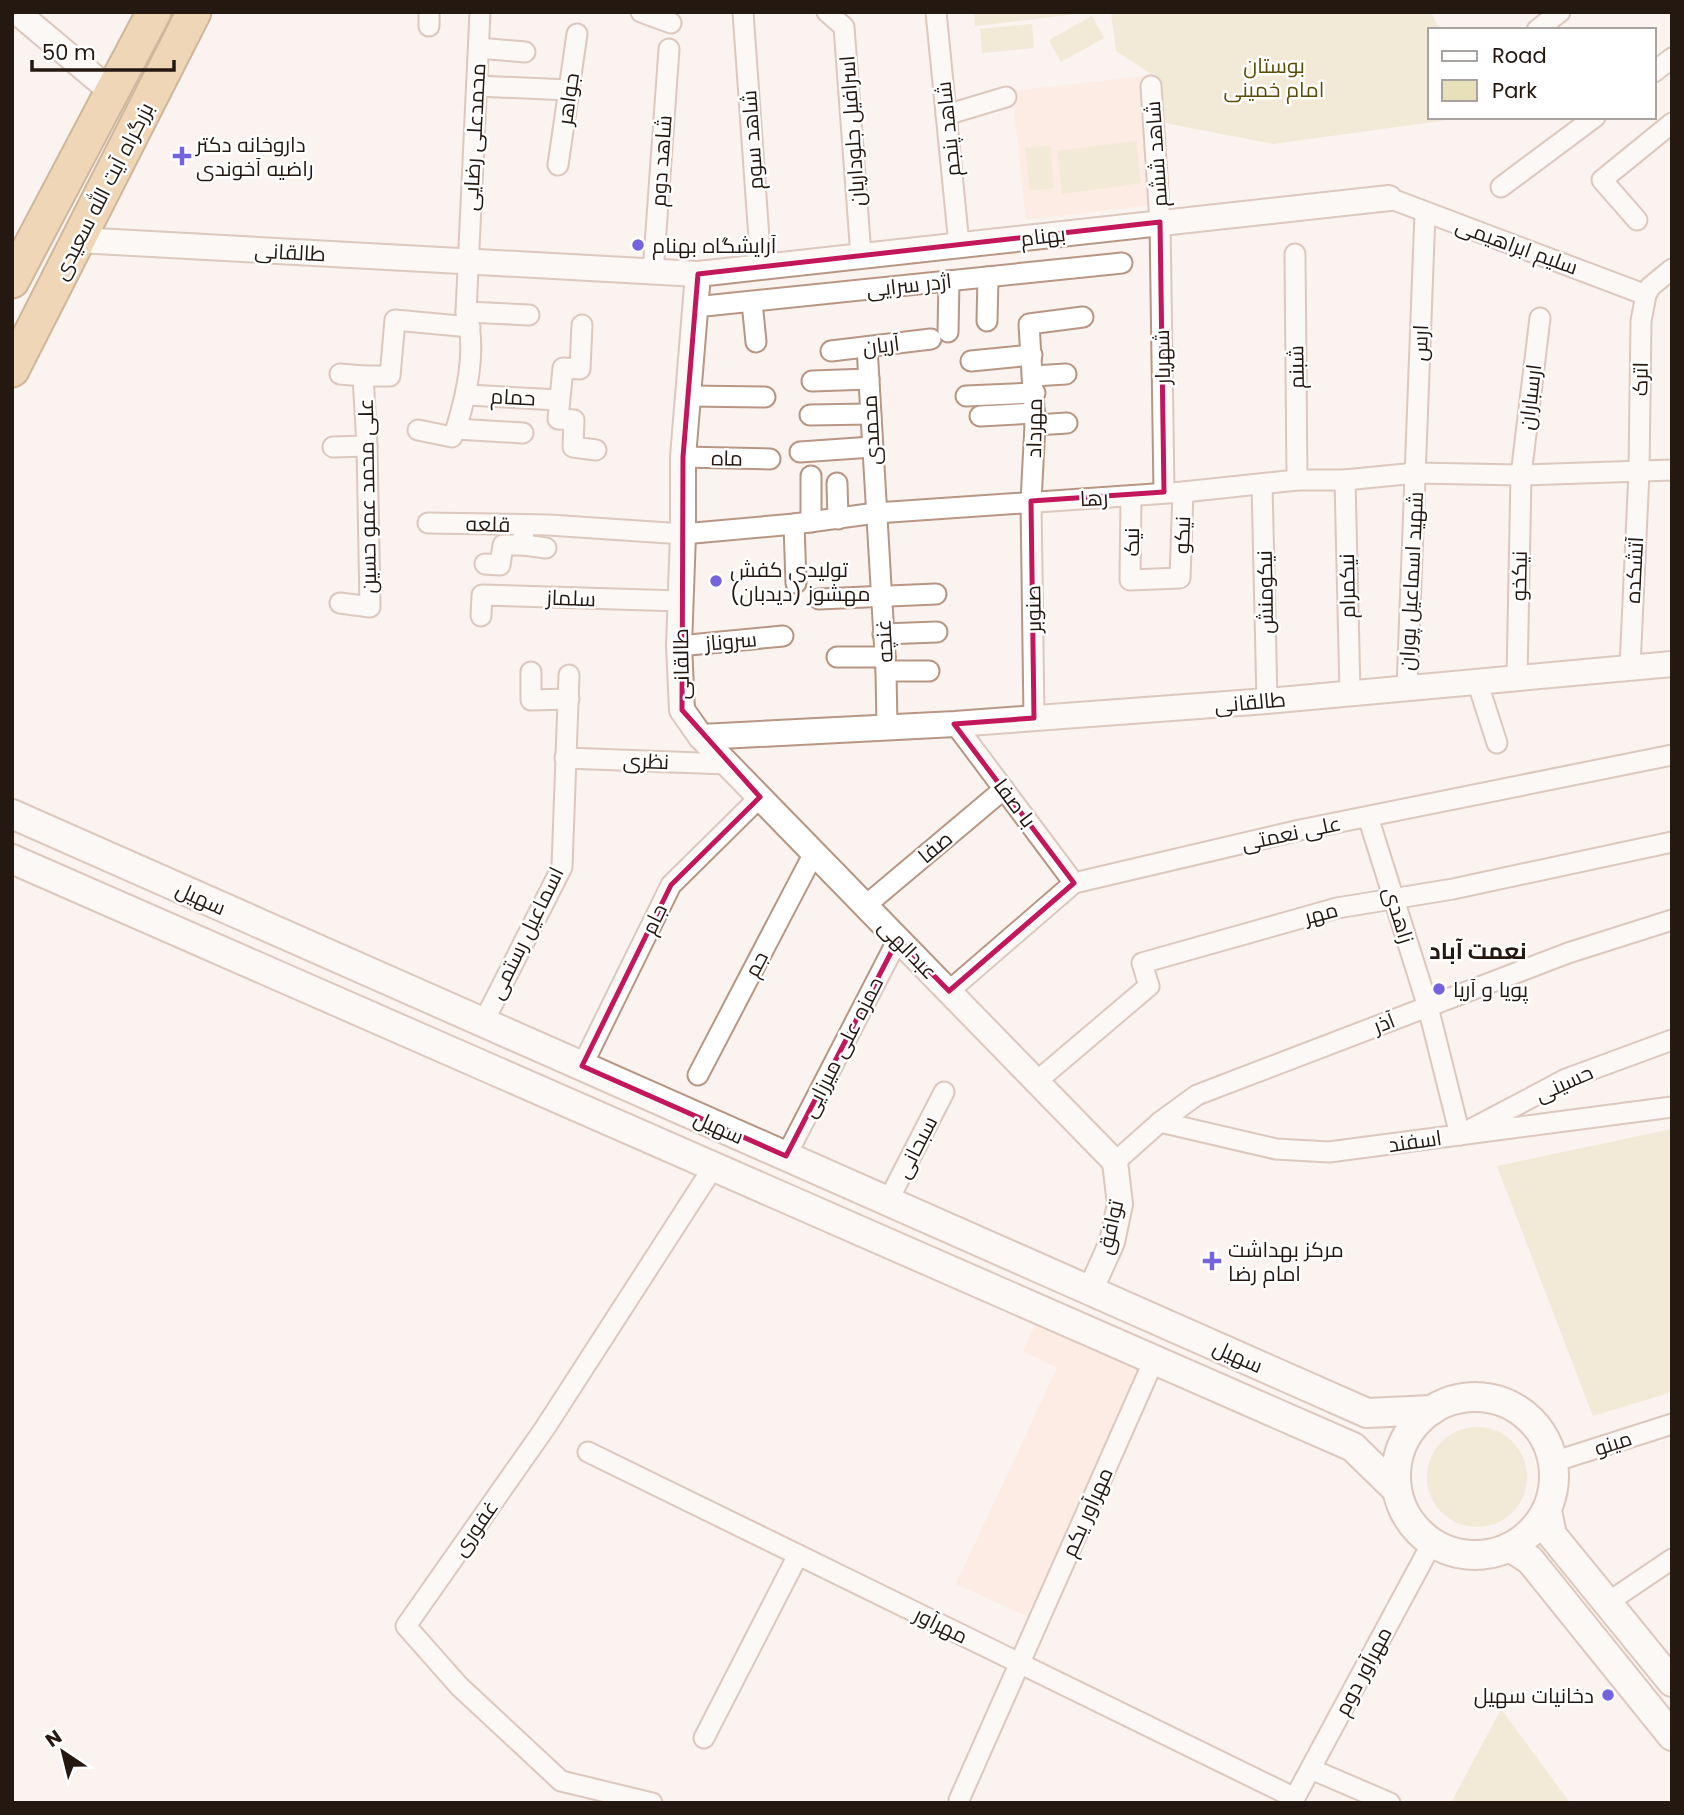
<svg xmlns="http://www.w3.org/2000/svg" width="1684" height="1815" viewBox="0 0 1684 1815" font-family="Poppins,Cairo,sans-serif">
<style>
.built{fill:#ffe4d6}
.green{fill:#e8e0b9}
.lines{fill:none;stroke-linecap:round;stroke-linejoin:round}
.minor-casing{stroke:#b89684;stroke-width:23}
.tertiary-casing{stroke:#b89684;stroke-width:28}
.secondary-casing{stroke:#b89684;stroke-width:32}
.trunk-casing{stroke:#9a703b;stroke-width:37}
.minor{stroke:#fff;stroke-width:19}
.tertiary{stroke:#fff;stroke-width:24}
.secondary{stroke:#fff;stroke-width:28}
.trunk{stroke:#e0b374;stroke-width:33}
.marked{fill:none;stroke:#c2185b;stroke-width:5;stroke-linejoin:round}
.poi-dot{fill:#7563de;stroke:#fff;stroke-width:2.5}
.labels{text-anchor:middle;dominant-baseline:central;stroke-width:5;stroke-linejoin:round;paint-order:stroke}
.park-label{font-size:21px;fill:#5a4d04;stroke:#fff}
.street-label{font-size:21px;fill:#251811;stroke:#fff}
.poi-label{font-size:21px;fill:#251811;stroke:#fff;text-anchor:start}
.neighbourhood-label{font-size:23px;font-weight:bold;fill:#251811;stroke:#fff}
</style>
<rect width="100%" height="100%" fill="#faf3ef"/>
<g class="built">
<polygon points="1145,76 1162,194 1151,205 1026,220 1012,91"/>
<polygon points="1039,1317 1146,1367 1028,1617 956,1584 1057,1368 1023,1351"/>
</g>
<g class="green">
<polygon points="974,12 1093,12 975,26"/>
<polygon points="1111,12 1431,12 1440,30 1430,30 1430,117 1470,117 1273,144 1160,122 1156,77 1116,51"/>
<polygon points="1092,16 1104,38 1061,62 1049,40"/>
<polygon points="1032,24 1034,48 982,53 980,29"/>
<polygon points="1136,141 1141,183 1062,194 1057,151"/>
<polygon points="1050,145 1054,188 1030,191 1025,148"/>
<polygon points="1672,1129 1672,1392 1593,1416 1497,1166"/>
<circle cx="1477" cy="1477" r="50"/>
<polygon points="1501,1709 1570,1803 1451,1803"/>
</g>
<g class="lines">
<g class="minor-casing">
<g id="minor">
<path d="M480,12l-14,300c11,37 1,81 -10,117l67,4"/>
<polyline points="641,12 671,23"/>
<polyline points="743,12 761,267"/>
<polyline points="827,12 844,27 861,256"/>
<polyline points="936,12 959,245"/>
<polyline points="429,26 429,12"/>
<polyline points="1537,30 1560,12"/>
<polyline points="479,48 525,52"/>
<polyline points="1654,72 1672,58"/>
<polyline points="477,86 569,90"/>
<polyline points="1151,86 1160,222 1164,492"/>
<polyline points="946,115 1006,97"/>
<polyline points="558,165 577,34"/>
<polyline points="1501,187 1595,117"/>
<polyline points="1389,198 1646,295"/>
<polyline points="1637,220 1602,180 1672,123"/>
<polyline points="1295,254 1297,480"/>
<polyline points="653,273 669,49"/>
<polyline points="752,302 756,342"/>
<polyline points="695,307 1122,263"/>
<polyline points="466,312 529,315"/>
<polyline points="987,321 988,277"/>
<polyline points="582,325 580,369 563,368 558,419 574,420 573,447 596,450"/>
<polyline points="948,332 949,281"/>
<polyline points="867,347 886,671 887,727"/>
<polyline points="831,351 931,339"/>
<polyline points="971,361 1032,355"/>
<polyline points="340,374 363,376"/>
<polyline points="1033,376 1066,374"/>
<polyline points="812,381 869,379"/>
<polyline points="467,395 559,400"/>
<polyline points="688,396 765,397"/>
<polyline points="966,396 1035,393"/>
<polyline points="810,415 870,414"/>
<polyline points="980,416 1035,413"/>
<polyline points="1035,425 1067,423"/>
<polyline points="418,430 452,437"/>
<polyline points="333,447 367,446"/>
<polyline points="800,452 872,447"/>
<polyline points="683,457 770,459"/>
<polyline points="1345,480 1350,693"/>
<polyline points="837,483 838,519"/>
<polyline points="1262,484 1267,701"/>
<polyline points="1131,496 1130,580 1180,578 1183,492"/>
<polyline points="811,522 811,476"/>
<polyline points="428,523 549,525 683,534 794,524 876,513 1183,492 1297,480 1345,480 1416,473 1521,475 1672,470"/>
<polyline points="794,524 796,583"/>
<polyline points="524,545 546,548"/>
<polyline points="485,564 500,565 503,545 524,545 523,525"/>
<polyline points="819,599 936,594"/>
<polyline points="340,603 370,607 367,446 363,376 390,376 395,320 470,327"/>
<polyline points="481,616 482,595 681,601"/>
<polyline points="883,634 937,632"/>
<polyline points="679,646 783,636"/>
<polyline points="837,657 885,657"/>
<polyline points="1630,667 1639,472 1641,321 1646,295 1650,287 1672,269"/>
<polyline points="886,671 929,671"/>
<polyline points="531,672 531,700 569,699"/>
<polyline points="1517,677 1521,475 1540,318"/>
<polyline points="1477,681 1497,743"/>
<polyline points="1407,688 1425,213"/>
<polyline points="1034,718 1031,501 1035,425 1029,324 1083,317"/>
<polyline points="955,724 1074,883"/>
<polyline points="565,758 727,764"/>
<polyline points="1368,817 1428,1007 1460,1135 1566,1079 1672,1040"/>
<polyline points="865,906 1004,789"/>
<polyline points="949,991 1074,883 1300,830 1672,755"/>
<polyline points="483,1023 562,867 569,675"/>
<polyline points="582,1066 671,885 760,797"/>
<polyline points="698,1075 814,853"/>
<polyline points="1037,1081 1149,986 1142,963 1337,908 1453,889 1672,842"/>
<polyline points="1160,1122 1276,1149 1329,1152 1672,1107"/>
<polyline points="786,1156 898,939"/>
<polyline points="1115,1162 1160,1122 1197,1095 1568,953 1672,920"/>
<polyline points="888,1201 944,1092"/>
<polyline points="588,1452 1295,1798"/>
<polyline points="1553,1462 1672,1424"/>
<polyline points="1607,1603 1672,1559"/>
<polyline points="704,1738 798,1555"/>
<polyline points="1311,1769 1390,1803"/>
<polyline points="959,1800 1154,1360"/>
<polyline points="652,1803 561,1781 459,1686 406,1626 545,1428 714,1166"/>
<polyline points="1292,1803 1432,1543"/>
</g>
</g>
<g class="tertiary-casing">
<g id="tertiary">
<polyline points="17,12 112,92"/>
<polyline points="78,240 698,274 1389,198"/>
<polyline points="698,274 683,457 683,534 679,646 682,710 701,737 1115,1162 1120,1204 1112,1242 1090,1291"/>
<polyline points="701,737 955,724 1267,701 1672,664"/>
</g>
</g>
<g class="secondary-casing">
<g id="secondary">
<polyline points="12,814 1367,1413 1432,1410"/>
<polyline points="12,859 1353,1447 1397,1490"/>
<circle cx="1475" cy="1476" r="79"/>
<polyline points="1547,1511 1552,1535 1672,1682"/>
<polyline points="1510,1547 1530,1560 1672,1736"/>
</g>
</g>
<g class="trunk-casing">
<g id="trunk">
<polyline points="12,281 154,12"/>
<polyline points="12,370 194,12"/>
</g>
</g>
<use href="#minor" class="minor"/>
<use href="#tertiary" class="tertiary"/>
<use href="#secondary" class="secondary"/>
<use href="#trunk" class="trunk"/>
</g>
<path d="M0 0H1684V1815H0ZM1160,222l4,270 -133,9 3,217 -80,6 120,159 -125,108 -51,-52 -112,217 -204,-90 89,-181 89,-88 -78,-87 1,-253 15,-183z" fill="#faf3ef" fill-opacity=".55" fill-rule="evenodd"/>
<path class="marked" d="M1160,222l4,270 -133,9 3,217 -80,6 120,159 -125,108 -51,-52 -112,217 -204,-90 89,-181 89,-88 -78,-87 1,-253 15,-183z"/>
<g class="poi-dot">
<path d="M178.5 145.5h7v7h7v7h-7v7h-7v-7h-7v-7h7z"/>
<circle cx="638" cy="245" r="7"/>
<circle cx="716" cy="581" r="7"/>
<circle cx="1439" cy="989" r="7"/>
<path d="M1208.5 1250.5h7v7h7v7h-7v7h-7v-7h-7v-7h7z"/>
<circle cx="1608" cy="1695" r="7"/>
</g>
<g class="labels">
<g class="park-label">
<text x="1274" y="65">بوستان<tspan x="1274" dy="24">امام خمینی</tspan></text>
</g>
<g class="street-label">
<text transform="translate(568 99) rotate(-82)">جواهر</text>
<text transform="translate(948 129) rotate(-96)">شاهد پنجم</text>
<text transform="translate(852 131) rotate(-94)">اسرافیل جلوداریان</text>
<text transform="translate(474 137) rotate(-87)">محمدعلی رضایی</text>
<text transform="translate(752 140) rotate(-94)">شاهد سوم</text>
<text transform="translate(1156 154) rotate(-94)">شاهد ششم</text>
<text transform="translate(661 161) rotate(-86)">شاهد دوم</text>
<text transform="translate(103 191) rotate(-63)">بزرگراه آیت الله سعیدی</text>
<text transform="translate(1043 236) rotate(-7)">بهنام</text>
<text transform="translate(1517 246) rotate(20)">سلیم ابراهیمی</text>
<text transform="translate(290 252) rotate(3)">طالقانی</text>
<text transform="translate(909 285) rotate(-6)">اژدر سرایی</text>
<text transform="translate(1420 343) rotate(-88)">ارس</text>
<text transform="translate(881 345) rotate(-7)">آریان</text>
<text transform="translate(1162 357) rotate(-91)">شهریار</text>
<text transform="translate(1296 367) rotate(-91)">شبنم</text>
<text transform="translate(1640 379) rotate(-89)">اترک</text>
<text transform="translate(513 397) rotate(3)">حمام</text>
<text transform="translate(1530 397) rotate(-83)">ارسباران</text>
<text transform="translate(1034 428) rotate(-89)">مهرداد</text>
<text transform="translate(871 430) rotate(-93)">محمدی</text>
<text transform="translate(727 458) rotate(1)">ماه</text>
<text transform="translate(367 496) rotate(-91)">علی محمد عمو حسین</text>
<text transform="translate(1094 498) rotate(-3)">رها</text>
<text transform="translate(488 524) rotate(1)">قلعه</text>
<text transform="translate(1182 535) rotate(-88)">نیکو</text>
<text transform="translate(1131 542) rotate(-90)">نیک</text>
<text transform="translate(1634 570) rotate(-87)">آتشکده</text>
<text transform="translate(1519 576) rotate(-89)">نیکخو</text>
<text transform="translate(1411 581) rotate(-87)">شهید اسماعیل پوران</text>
<text transform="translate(1347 586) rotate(-91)">نیکمرام</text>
<text transform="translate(1265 592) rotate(-91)">نیکومنش</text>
<text transform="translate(571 598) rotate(2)">سلماز</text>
<text transform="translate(1033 609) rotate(-91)">صنوبر</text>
<text transform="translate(731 641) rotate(-5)">سروناز</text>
<text transform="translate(884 641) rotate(-93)">غنچه</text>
<text transform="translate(681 664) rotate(-91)">طالقانی</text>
<text transform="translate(1250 702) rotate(-5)">طالقانی</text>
<text transform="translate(646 761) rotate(2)">نظری</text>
<text transform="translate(1015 803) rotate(53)">با صفا</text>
<text transform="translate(1291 833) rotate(-12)">علی نعمتی</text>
<text transform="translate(935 847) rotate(-40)">صفا</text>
<text transform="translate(201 898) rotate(24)">سهیل</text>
<text transform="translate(1321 913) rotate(-15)">مهر</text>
<text transform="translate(1399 915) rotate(73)">زاهدی</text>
<text transform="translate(654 919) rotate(-64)">جام</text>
<text transform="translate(526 933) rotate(-64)">اسماعیل رستمی</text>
<text transform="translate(908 949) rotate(46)">عبدالهی</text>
<text transform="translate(756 964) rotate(-62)">جم</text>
<text transform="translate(1384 1023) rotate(-21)">آذر</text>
<text transform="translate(842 1047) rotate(-63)">حمزه علی میرزایی</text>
<text transform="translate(1564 1083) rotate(-24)">حسینی</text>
<text transform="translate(719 1127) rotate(24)">سهیل</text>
<text transform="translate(1415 1141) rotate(-8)">اسفند</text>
<text transform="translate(916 1147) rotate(-63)">سبحانی</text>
<text transform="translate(1110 1227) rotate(-77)">توافق</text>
<text transform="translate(1238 1356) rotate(24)">سهیل</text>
<text transform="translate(1613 1443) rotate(-18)">مینو</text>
<text transform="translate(1087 1512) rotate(-66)">مهرآور یکم</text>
<text transform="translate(475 1528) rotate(-55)">غفوری</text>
<text transform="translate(941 1625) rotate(26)">مهرآور</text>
<text transform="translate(1363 1671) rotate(-62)">مهرآور دوم</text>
</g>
<g class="poi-label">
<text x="196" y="144">داروخانه دکتر<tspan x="196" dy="24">راضیه آخوندی</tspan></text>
<text x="652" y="245">آرایشگاه بهنام</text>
<text x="730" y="569">تولیدی کفش<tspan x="730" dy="24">مهشوز (دیدبان)</tspan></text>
<text x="1453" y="989">پویا و آریا</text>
<text x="1228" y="1249">مرکز بهداشت<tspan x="1228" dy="24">امام رضا</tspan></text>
<text x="1594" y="1695" text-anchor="end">دخانیات سهیل</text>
</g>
<g class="neighbourhood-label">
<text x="1478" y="951">نعمت آباد</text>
</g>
</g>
<rect width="1684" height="1815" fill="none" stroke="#251811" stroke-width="28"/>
<rect x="1428" y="28" width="228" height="91" fill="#ffffff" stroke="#a8a3a0" stroke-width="2"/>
<rect x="1442" y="51" width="35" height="10" fill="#ffffff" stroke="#a8a3a0" stroke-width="2"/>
<text x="1492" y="63" font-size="21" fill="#251811">Road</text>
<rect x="1442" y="80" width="35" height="21" fill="#e8e0b9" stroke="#a8a3a0" stroke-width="2"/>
<text x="1492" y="98" font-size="21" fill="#251811">Park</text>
<g transform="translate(63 1752) rotate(325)" stroke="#ffffff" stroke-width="5" paint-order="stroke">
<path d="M0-5L12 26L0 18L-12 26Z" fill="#251811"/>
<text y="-10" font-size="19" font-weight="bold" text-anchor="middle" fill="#251811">N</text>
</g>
<path d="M32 60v10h142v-10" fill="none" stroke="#251811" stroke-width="3.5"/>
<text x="42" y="60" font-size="21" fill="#251811" stroke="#ffffff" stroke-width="5" paint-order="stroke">50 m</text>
</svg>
